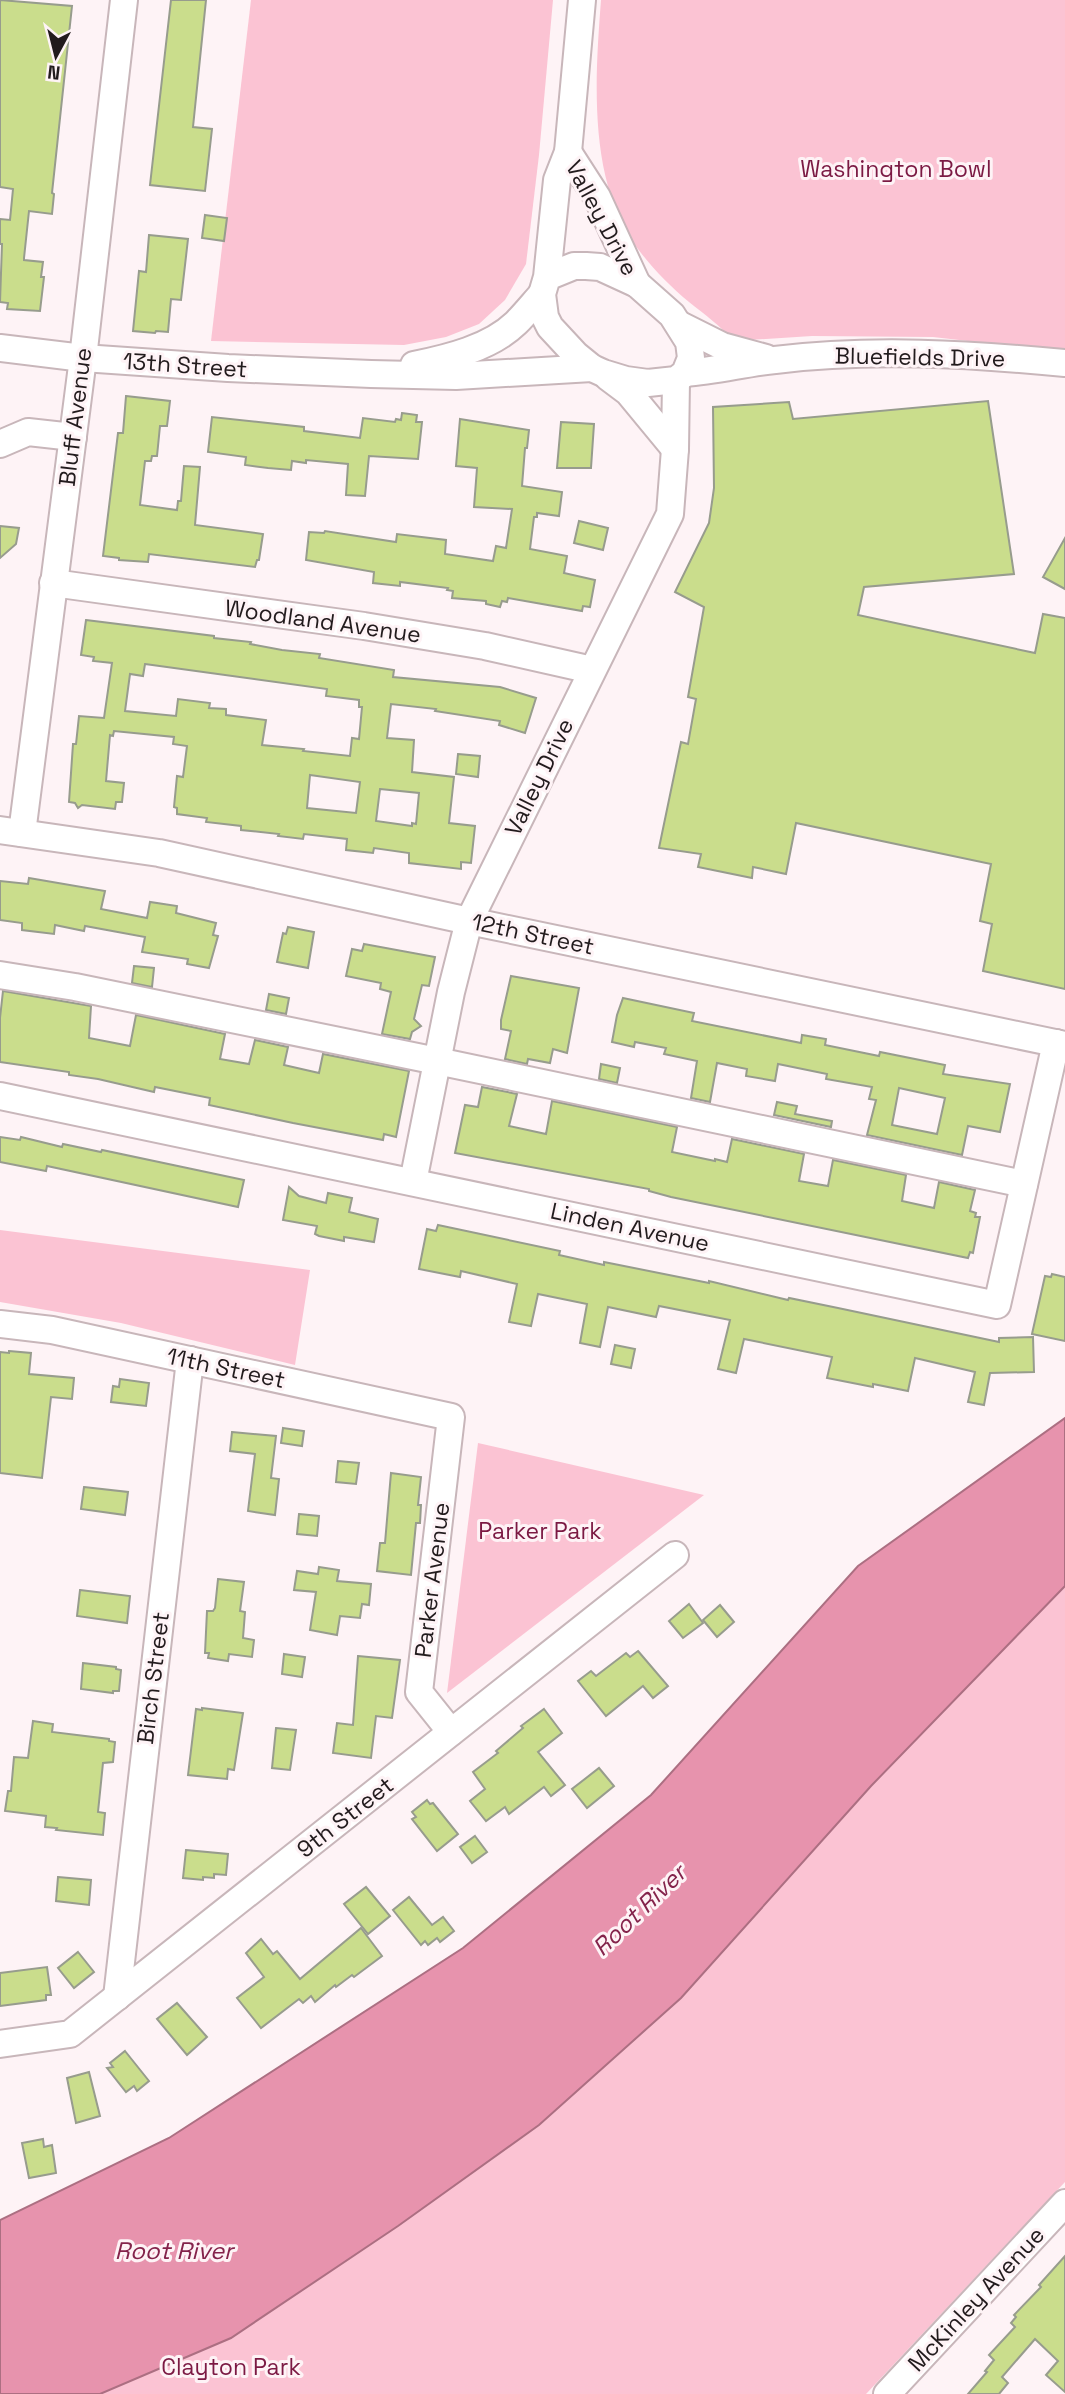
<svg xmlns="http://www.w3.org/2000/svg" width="1065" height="2394" viewBox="0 0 1065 2394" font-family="'Space Grotesk',sans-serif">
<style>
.green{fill:#fbc3d3}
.water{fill:#e793ad;stroke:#ac6f82;stroke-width:2}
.building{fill:#cadd8c;stroke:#979c8d;stroke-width:2;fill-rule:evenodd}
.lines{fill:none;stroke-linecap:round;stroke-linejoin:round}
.minor-casing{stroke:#c8b6ba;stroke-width:30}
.minor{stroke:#fff;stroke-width:26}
.labels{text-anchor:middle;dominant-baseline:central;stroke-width:6;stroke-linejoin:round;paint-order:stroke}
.park-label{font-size:23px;fill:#7b1943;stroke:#fef3f6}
.street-label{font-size:23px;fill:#221b1d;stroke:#fef3f6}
.water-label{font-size:24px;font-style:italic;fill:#84234b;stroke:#fef3f6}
</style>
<rect width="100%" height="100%" fill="#fef3f6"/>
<g class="green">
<polygon points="251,0 553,0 539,155 526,264 505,300 479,324 446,337 404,345 211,341"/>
<path d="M601,0h464v352l-132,-15 -121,-1 -79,5c-13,-16 -28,-26 -44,-39 -16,-13 -35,-32 -48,-49 -54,-67 -46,-173 -40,-253z"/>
<polygon points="0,1230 310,1270 295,1365 121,1323 0,1302"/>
<polygon points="478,1443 704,1495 447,1693"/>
<polygon points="1065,1586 1065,2182 866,2394 100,2394 231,2338 398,2226 539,2125 681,1998 871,1786"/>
</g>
<polygon class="water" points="1065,1418 1065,1586 871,1786 681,1998 539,2125 398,2226 231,2338 100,2394 0,2394 0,2220 169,2138 463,1948 651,1795 858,1566"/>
<g class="building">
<polygon points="0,0 72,6 52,193 54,194 52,214 29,211 24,258 24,260 43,262 41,277 44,277 40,311 7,309 8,303 0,302 2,244 0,244 0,219 10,220 13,189 0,187"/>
<polygon points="171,0 206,0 193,127 212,129 205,191 150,185"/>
<polygon points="205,215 227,218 224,241 202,238"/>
<polygon points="149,235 188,239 181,300 171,299 168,332 156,331 155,333 133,331 139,271 146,272"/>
<polygon points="126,396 170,401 167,426 160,426 157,456 152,456 151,461 145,461 140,505 177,510 178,501 181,501 184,466 200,467 195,525 263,534 259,560 257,560 255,567 149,554 148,562 119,560 119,558 103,556 118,433 123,433"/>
<polygon points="988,401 1014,574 864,587 858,615 1035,653 1043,614 1065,618 1065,989 983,971 992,924 980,921 991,864 796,823 786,874 753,867 752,878 698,867 701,854 659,848 681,742 688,744 696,699 688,697 704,607 675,592 709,523 714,488 713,407 789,402 793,419"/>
<polygon points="402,413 417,415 416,422 422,422 418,459 369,456 365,496 346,495 348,464 306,460 306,463 292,461 291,470 268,468 245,465 246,457 208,452 212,417 304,427 304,431 360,438 363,418 395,422 396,419 401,420"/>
<polygon points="460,419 529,430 527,448 525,448 522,486 562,492 559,516 537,513 537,517 534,517 530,549 567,556 564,573 595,580 590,607 583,606 582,611 508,598 507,602 502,601 500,607 486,604 486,601 452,598 453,591 447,590 448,588 400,582 400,586 373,583 374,572 306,560 309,532 324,533 325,531 396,542 397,534 446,540 445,554 493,561 496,546 506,548 512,509 474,507 477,468 456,466"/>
<polygon points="561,422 594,424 591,468 557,468"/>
<polygon points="579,521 608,528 603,550 574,543"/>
<polygon points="0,526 19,528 16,544 0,558"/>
<polygon points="1065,538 1065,589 1043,577"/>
<path d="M86,620l128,16v2l37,4 -1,2 32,6 38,4 -1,4 75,12 -1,7 107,10 36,11 -11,35 -26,-8 1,-4 -65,-10 1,-2 -45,-5 -4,34 27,2 -2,32 42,5 -5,46 26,3 -4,37 -10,-1v7l-52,-6v-10l-35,-5 -1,5 -27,-3 1,-11 -43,-5 -1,5 -25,-3 1,-2 -38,-4v-4l-35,-4 1,-4 -30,-4v-6l-3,-1 3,-31 6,1 4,-31 -14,-2 1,-7 -60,-6 -1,5 -3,-1 -4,46 18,2 -2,19h-6l-1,7 -33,-4 -4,3 -3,-5 -6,-1 4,-58h3l3,-28 25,2 8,-55 -19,-2 1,-4 -13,-2zM145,664l182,25 -1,7 33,4v7h3l-3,32 -7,-1 -2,18 -47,-5 1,-2 -42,-4 4,-25 -40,-5v-6l-17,-1 1,-5 -32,-4 -2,17 -51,-5 5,-37 13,2zM310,775l50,7 -4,31 -49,-5zM380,789l39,4 -3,31 -4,-1v3l-36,-5z"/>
<polygon points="458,754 480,756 478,777 456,774"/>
<polygon points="29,878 105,891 101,909 147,918 150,902 177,906 176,913 216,923 213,935 218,936 209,968 187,964 188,959 142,952 145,937 85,926 84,931 55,925 54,934 22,930 22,923 0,920 0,881 28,884"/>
<polygon points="288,927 314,932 308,968 277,962 283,933 286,934"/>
<polygon points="364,944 435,957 429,986 422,985 414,1019 421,1026 412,1032 410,1039 382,1034 391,992 380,989 381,983 346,976 352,949 362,951"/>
<polygon points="134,966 154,968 152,987 132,983"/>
<polygon points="511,976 579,988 567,1053 553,1049 550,1063 528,1059 527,1064 505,1059 511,1031 501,1029 501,1020"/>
<polygon points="3,991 91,1006 89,1038 130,1046 136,1015 225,1034 220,1059 249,1064 255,1040 288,1047 284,1065 319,1073 323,1054 409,1071 396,1137 384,1134 383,1140 293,1123 209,1105 210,1098 155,1087 154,1092 98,1079 69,1075 69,1072 0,1062 0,1018"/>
<polygon points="269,994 289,998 286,1014 266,1010"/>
<path d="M623,998l71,15 -2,8 109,22 1,-8 24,4 -1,6 54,11 1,-4 65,13 -2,9 67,10 -10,48 -32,-6 -6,29 -95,-20 9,-35 -7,-1 3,-12 -46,-8 1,-5 -49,-10 -3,17 -29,-5 1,-7 -30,-6 -7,39 -19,-4 6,-37 -33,-7 2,-6 -31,-6 -1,5 -22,-5 5,-27zM899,1088l46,10 -8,36 -45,-9z"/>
<polygon points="601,1064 620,1068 617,1083 599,1079"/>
<polygon points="482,1087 517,1094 509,1126 546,1134 552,1101 677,1127 672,1152 715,1161 715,1159 727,1162 732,1139 804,1154 799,1181 828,1186 833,1160 906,1175 902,1201 934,1208 939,1182 975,1190 970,1211 976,1213 975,1217 980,1217 973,1253 970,1252 968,1258 671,1197 649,1191 649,1189 455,1153 465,1105 478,1107"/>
<polygon points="777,1102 797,1106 795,1114 832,1121 831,1127 774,1115"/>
<polygon points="0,1137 20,1140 21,1137 62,1147 63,1144 101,1152 102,1150 244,1180 238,1207 47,1166 46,1171 0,1162"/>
<polygon points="289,1187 299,1196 326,1203 328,1193 352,1198 349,1212 378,1219 374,1242 344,1237 344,1241 319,1236 315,1234 317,1226 283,1220"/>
<polygon points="438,1225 560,1251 559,1255 604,1265 604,1262 709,1283 709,1281 788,1300 789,1298 838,1308 999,1342 999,1338 1033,1337 1034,1372 990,1373 984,1405 968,1402 975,1372 915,1358 908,1391 873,1384 873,1387 827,1378 832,1357 744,1339 736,1373 718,1369 730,1320 659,1306 656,1317 608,1307 600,1347 580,1343 587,1304 538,1294 531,1326 509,1322 517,1284 461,1271 460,1277 419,1269 427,1229 436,1231"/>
<polygon points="1052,1274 1065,1277 1065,1341 1032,1334 1045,1276 1051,1277"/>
<polygon points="615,1345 635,1349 631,1368 611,1364"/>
<polygon points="9,1351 31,1353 29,1374 74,1378 72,1399 51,1397 42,1478 0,1473 0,1352 9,1353"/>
<polygon points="120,1379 149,1383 146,1406 111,1402 113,1386 119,1387"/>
<polygon points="283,1428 304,1431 302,1446 281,1443"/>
<polygon points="232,1432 276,1436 271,1478 279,1479 275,1515 248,1511 255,1454 230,1451"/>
<polygon points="338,1461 359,1463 356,1484 336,1482"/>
<polygon points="391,1473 421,1477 418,1505 421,1505 420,1523 416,1523 411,1575 377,1571 380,1543 385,1543"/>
<polygon points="84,1487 128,1492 125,1515 81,1509"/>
<polygon points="299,1514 319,1516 317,1536 297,1534"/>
<polygon points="319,1567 339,1570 337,1581 371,1584 369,1605 362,1604 360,1618 340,1616 337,1635 310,1630 316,1592 294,1590 297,1571 318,1574"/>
<polygon points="218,1579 244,1582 240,1611 245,1612 243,1638 254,1640 252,1657 229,1654 228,1661 208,1658 209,1653 205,1653 207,1611 213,1611 215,1608"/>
<polygon points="80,1590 130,1596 127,1623 77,1616"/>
<polygon points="689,1604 703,1623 683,1638 669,1621"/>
<polygon points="720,1605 734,1622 717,1637 703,1620"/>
<polygon points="638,1651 668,1686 653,1698 643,1686 606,1716 578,1681 591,1671 596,1676 626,1653 630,1657"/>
<polygon points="284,1654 305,1657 302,1677 282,1674"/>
<polygon points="358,1656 400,1660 392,1718 376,1716 371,1758 333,1753 337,1723 353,1725"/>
<polygon points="83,1663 116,1667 116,1669 121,1670 119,1691 113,1691 113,1693 81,1689"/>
<polygon points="202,1708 243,1713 234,1770 228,1769 227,1779 188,1775 196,1709 202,1710"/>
<polygon points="544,1709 562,1733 538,1752 565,1785 551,1796 544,1787 509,1814 505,1807 486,1821 470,1801 485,1789 473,1772 498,1753 496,1751 523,1728 521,1726"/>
<polygon points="33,1721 53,1724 52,1732 109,1739 109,1741 115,1742 113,1762 103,1763 98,1812 105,1813 103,1835 56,1830 57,1828 45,1827 46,1816 5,1811 8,1791 11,1791 14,1757 28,1758"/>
<polygon points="276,1728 296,1730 290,1770 272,1768"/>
<polygon points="599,1768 614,1786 587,1808 572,1789"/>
<polygon points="427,1800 430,1804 433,1803 458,1834 437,1851 412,1819 416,1817 412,1812"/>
<polygon points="475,1836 487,1852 472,1863 460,1847"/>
<polygon points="186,1850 228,1854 226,1875 214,1874 214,1878 203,1877 203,1880 183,1878"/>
<polygon points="58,1877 91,1880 89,1905 56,1901"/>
<polygon points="366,1887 390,1916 368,1934 344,1904"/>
<polygon points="409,1897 432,1925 443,1917 454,1931 440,1942 437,1938 428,1945 425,1941 421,1945 393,1910"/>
<polygon points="361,1928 382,1956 354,1977 352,1975 336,1987 335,1985 315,2002 311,1996 303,2003 299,1999 261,2028 237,1998 264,1977 246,1953 261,1939 273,1954 277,1951 300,1979"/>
<polygon points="78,1952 94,1972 74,1988 58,1968"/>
<polygon points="47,1967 51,1995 46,1995 46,2000 0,2006 0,1973"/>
<polygon points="177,2003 207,2037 187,2055 157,2019"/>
<polygon points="125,2051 149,2081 137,2091 134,2086 126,2092 107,2068 113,2067 110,2063"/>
<polygon points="89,2072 100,2116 76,2123 67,2078"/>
<polygon points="43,2139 44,2147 52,2145 56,2173 29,2178 22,2143"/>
<polygon points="1065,2256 1065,2392 1046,2375 1058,2361 1035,2339 1002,2377 1008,2383 999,2394 968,2394 987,2372 985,2371 994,2360 989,2355 1015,2327 1011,2323 1016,2317 1014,2315 1041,2287 1039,2285"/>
</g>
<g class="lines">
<g class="minor-casing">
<g id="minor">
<polyline points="568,152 597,197 637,284"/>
<polyline points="547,277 574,266 586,266 600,267 637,284 672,315 689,342 691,358 685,373 676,380 648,383 626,380 603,373 592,368 576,355 550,327 545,317 542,294 547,277 557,180 568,152 582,0"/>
<polyline points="680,325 722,346 766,358"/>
<polyline points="0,348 83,358 228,368 371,374 456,376 592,368"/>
<path d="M414,365c34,-7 76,-17 102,-42 9,-9 17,-19 26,-29"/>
<path d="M685,373c31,-2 60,-10 90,-13 97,-12 194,-6 290,3"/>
<polyline points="608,377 628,392 675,449"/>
<polyline points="0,444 28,432 73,437"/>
<polyline points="53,583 364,626 485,646 592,670"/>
<polyline points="0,830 159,853 469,921 1065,1045"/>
<polyline points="22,833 83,358 124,0"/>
<polyline points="0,975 75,987 437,1061 1024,1184"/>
<polyline points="0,1096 997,1305 1056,1043"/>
<polyline points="413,1182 451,992 469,921 670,514 675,449 676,380"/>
<polyline points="0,1324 52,1330 451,1417 419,1692 451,1732"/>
<polyline points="117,1997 190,1360"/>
<polyline points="0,2044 70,2034 675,1555"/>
<polyline points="887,2394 1065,2203"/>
</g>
</g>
<use href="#minor" class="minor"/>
</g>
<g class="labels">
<g class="park-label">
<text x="896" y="169">Washington Bowl</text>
<text x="540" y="1531">Parker Park</text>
<text x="231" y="2367">Clayton Park</text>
</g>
<g class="street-label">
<text transform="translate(602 218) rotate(62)">Valley Drive</text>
<text transform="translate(920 357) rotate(1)">Bluefields Drive</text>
<text transform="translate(185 365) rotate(4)">13th Street</text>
<text transform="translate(75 417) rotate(-83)">Bluff Avenue</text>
<text transform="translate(323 621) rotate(8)">Woodland Avenue</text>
<text transform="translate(539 777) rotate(-64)">Valley Drive</text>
<text transform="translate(533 934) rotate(12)">12th Street</text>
<text transform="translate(630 1227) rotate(12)">Linden Avenue</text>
<text transform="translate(226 1368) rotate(12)">11th Street</text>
<text transform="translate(432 1580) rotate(-83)">Parker Avenue</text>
<text transform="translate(153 1678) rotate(-83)">Birch Street</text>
<text transform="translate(345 1817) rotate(-38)">9th Street</text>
<text transform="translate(976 2299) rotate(-47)">McKinley Avenue</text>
</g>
<g class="water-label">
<text transform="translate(639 1910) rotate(-44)">Root River</text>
<text x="174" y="2250">Root River</text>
</g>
</g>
<g transform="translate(56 56) rotate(187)" stroke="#fef3f6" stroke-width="5" paint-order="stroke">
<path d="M0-5L12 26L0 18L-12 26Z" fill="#221b1d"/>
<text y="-10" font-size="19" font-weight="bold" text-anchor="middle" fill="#221b1d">N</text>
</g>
</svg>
